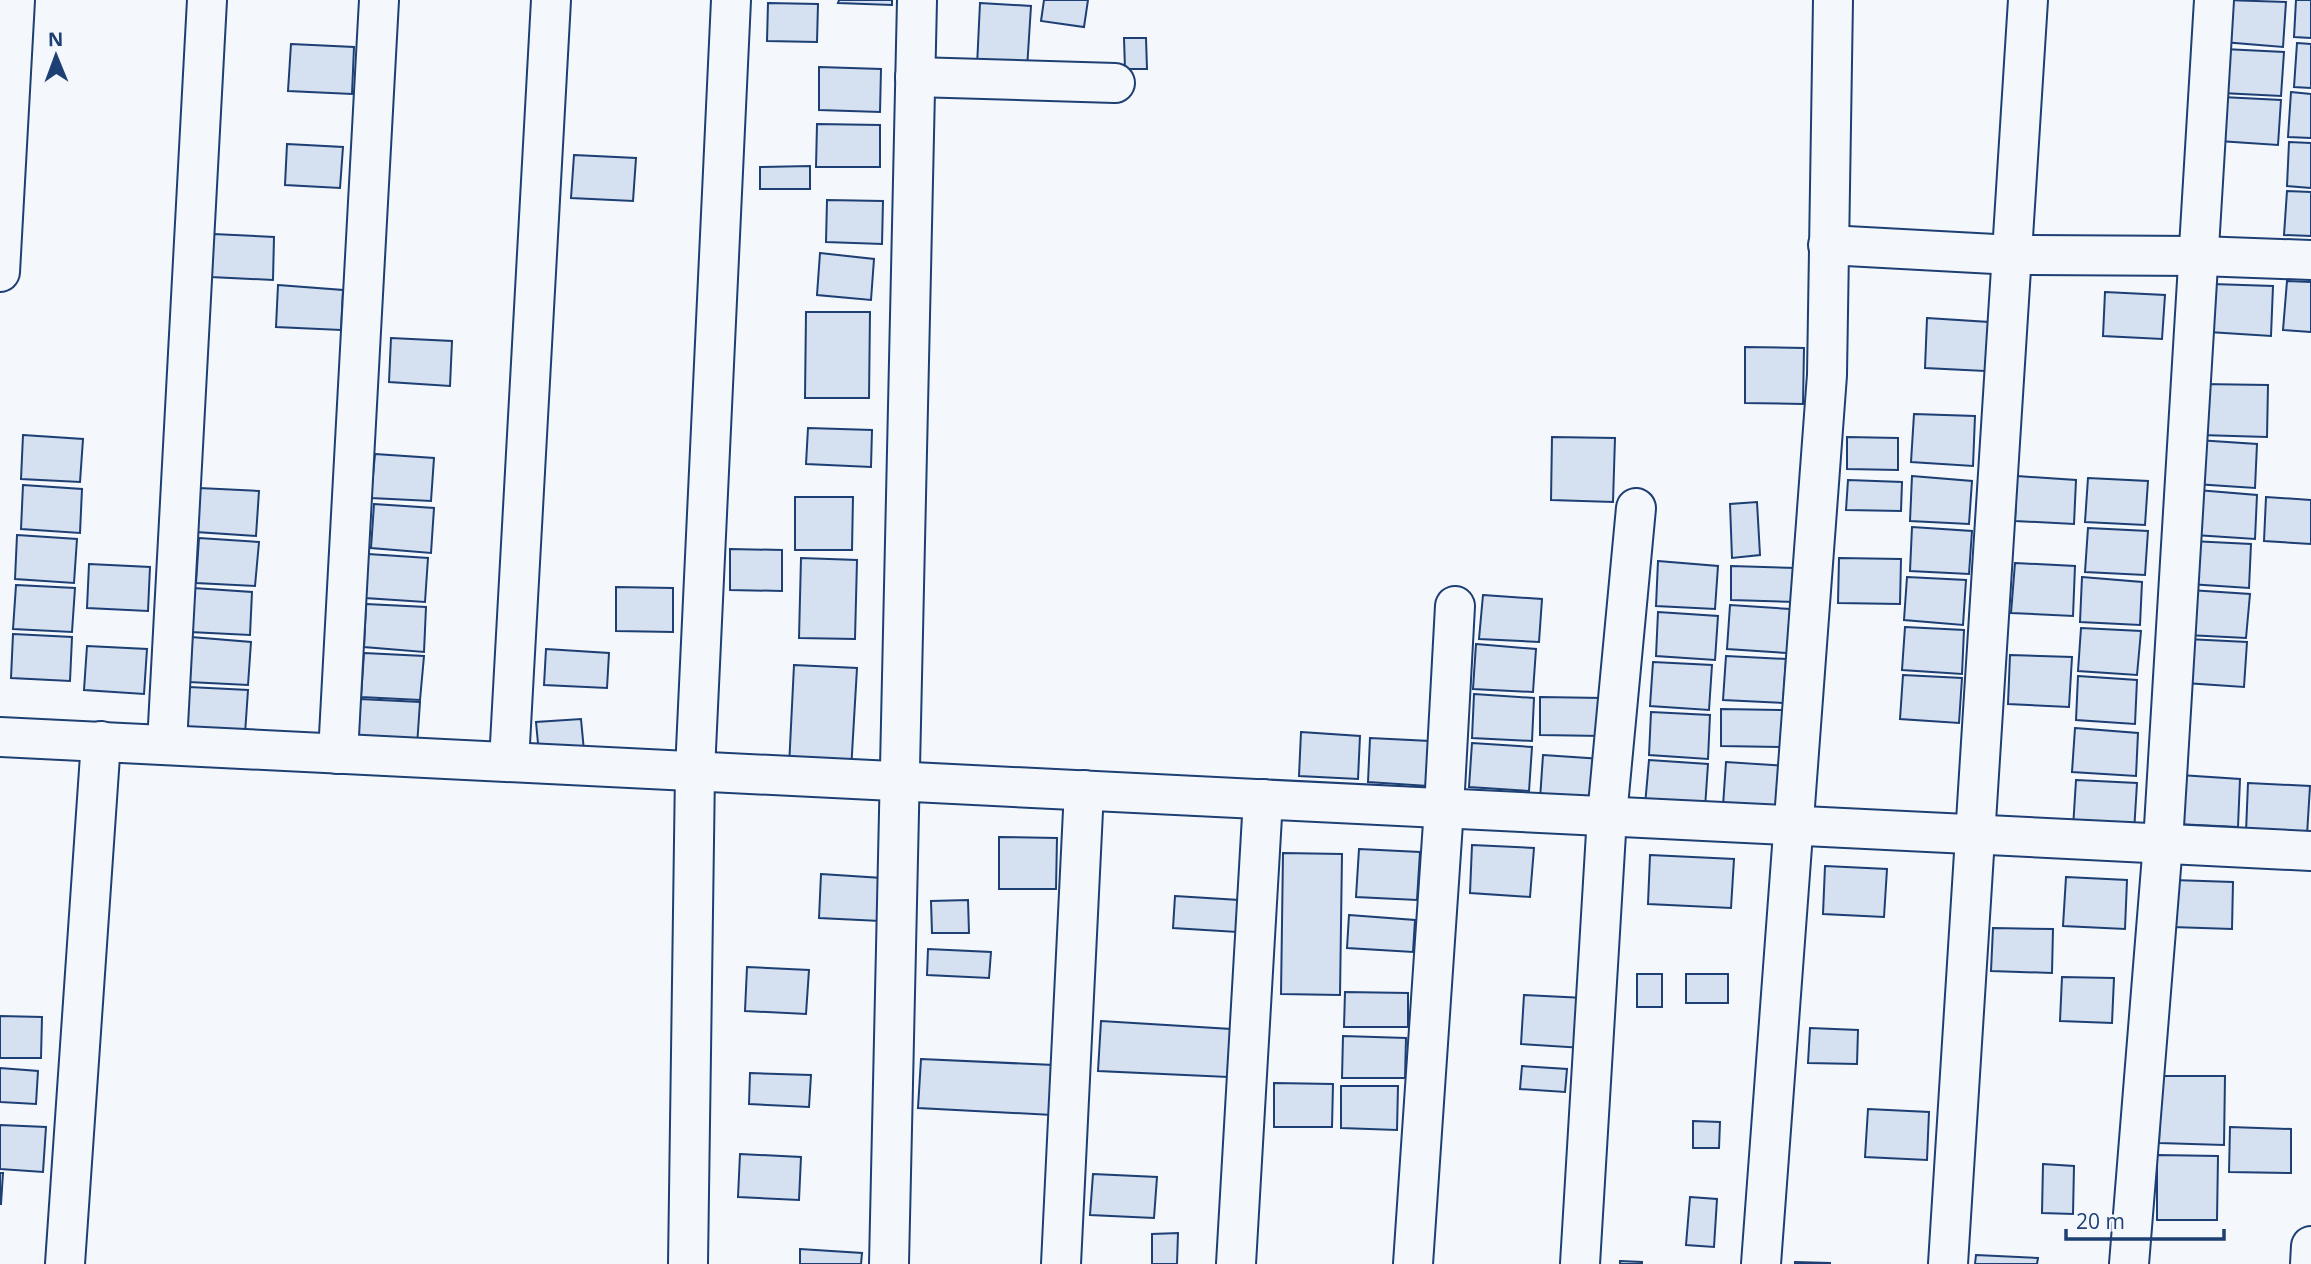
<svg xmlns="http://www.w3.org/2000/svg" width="2311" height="1264" viewBox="0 0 2311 1264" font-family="'Open Sans',sans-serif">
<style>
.building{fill:#d5e0f0;stroke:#1d3f73;stroke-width:2}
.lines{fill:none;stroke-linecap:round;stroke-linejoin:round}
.minor-casing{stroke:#1d3f73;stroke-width:42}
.minor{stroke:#f4f7fb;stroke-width:38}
</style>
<rect width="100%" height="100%" fill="#f4f7fb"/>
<g class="building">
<polygon points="839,0 892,0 892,5 838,3"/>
<polygon points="1044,0 1088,0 1084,27 1041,21"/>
<polygon points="2226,0 2286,2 2283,47 2223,42"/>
<polygon points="2296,0 2311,0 2311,38 2294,37"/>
<polygon points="768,3 818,4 817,42 767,41"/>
<polygon points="980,3 1031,6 1027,69 977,66"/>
<polygon points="1124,38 1146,38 1147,69 1125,69"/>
<polygon points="2297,43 2311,44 2311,88 2294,87"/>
<polygon points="291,44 354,47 352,94 288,91"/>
<polygon points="2224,49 2284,52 2281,96 2222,93"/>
<polygon points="819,67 881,69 880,112 819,110"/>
<polygon points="2291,92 2311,94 2311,138 2288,137"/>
<polygon points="2222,97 2281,100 2278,145 2219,141"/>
<polygon points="817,124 880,125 880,167 816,167"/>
<polygon points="2289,142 2311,143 2311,188 2287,186"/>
<polygon points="287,144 343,147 340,188 285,185"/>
<polygon points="574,155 636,158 633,201 571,198"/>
<polygon points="810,166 810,189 760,189 760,167"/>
<polygon points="2287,191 2311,192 2311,236 2284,235"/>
<polygon points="827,200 883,201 882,244 826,242"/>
<polygon points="213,234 274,237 273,280 211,277"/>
<polygon points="820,253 874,259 871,300 817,295"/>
<polygon points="2287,281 2311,282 2311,332 2283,330"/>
<polygon points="2212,284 2273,286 2271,336 2209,332"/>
<polygon points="278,285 343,290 341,330 276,327"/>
<polygon points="2105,292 2165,295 2162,339 2103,336"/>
<polygon points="806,312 870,312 869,398 805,398"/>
<polygon points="1927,318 1989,322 1985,371 1925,368"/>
<polygon points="391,338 452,341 450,386 389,382"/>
<polygon points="1745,347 1804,348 1803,404 1745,403"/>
<polygon points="2201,384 2268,385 2267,437 2200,435"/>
<polygon points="1914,414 1975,416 1973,466 1911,462"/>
<polygon points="808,428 872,430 871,467 806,464"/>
<polygon points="23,435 83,439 80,482 21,479"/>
<polygon points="1552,437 1615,438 1613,502 1551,500"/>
<polygon points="1847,437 1898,438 1898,470 1847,469"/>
<polygon points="2197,440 2257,444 2255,488 2195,484"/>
<polygon points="375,454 434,458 431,501 371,498"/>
<polygon points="1912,476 1972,481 1969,524 1910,521"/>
<polygon points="2017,476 2076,480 2074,524 2015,521"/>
<polygon points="2088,478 2148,481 2145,525 2085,522"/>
<polygon points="1848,480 1902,482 1901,511 1846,510"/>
<polygon points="23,485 82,489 80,533 21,529"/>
<polygon points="199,488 259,491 256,536 196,532"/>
<polygon points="2197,490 2257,495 2255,539 2195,535"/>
<polygon points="795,497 853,497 852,550 795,550"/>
<polygon points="2266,497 2311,500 2311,544 2264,541"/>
<polygon points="1757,502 1760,555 1732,558 1730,504"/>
<polygon points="374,504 434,508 431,553 371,548"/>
<polygon points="1912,527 1972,531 1969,574 1910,571"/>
<polygon points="2088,528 2148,531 2145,575 2085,572"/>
<polygon points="17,535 77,539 74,583 15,579"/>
<polygon points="199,538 259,542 255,586 196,583"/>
<polygon points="2191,541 2251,544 2249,588 2189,584"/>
<polygon points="730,549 782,550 782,591 730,590"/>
<polygon points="368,554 428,558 425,602 365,598"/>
<polygon points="801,558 857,560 855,639 799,638"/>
<polygon points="1839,558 1901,559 1900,604 1838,603"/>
<polygon points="1658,561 1718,566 1715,609 1656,606"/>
<polygon points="2015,563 2075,566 2073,616 2011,613"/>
<polygon points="89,564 150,567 148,611 87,608"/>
<polygon points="1731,566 1796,568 1796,602 1731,600"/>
<polygon points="1907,577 1966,580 1963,625 1904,620"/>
<polygon points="2082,577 2142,582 2140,625 2080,622"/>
<polygon points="16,585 75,588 72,632 13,629"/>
<polygon points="616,587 673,588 673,632 616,631"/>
<polygon points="193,588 252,592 250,635 190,632"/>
<polygon points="2190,590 2250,594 2246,638 2187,635"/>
<polygon points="1483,595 1542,599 1539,642 1479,639"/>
<polygon points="366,604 426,607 424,652 364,647"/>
<polygon points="1730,605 1790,609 1787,653 1727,649"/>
<polygon points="1658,612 1718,616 1715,660 1656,656"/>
<polygon points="1905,627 1964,630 1962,674 1902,670"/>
<polygon points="2081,628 2141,631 2137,675 2078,671"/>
<polygon points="13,634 72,637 70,681 11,678"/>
<polygon points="191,637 251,642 248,685 189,682"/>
<polygon points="2187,639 2247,642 2244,687 2185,683"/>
<polygon points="1476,644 1536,649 1533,692 1473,689"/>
<polygon points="87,646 147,649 144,694 84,690"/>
<polygon points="546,649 609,653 607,688 544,685"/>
<polygon points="364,653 424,656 420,700 361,697"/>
<polygon points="2010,655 2072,657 2069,707 2008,704"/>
<polygon points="1726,656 1786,659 1783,703 1723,700"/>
<polygon points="1653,662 1712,665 1709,710 1650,706"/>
<polygon points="794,665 857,668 851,771 789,767"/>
<polygon points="1903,675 1962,678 1959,723 1900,719"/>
<polygon points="2078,676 2137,680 2135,724 2076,720"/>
<polygon points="189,687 248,690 245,734 186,730"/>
<polygon points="1474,694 1534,698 1532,741 1472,738"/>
<polygon points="1540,697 1603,698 1602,736 1540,735"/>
<polygon points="360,699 420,702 417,746 357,743"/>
<polygon points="1721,709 1783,710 1782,747 1721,746"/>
<polygon points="1651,712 1710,715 1708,759 1649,755"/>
<polygon points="581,719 584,751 539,754 536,722"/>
<polygon points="2075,728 2138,733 2136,776 2072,772"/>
<polygon points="1301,732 1360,736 1358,779 1299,776"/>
<polygon points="1370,738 1430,741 1428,786 1368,782"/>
<polygon points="1472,743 1532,747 1529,791 1469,787"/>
<polygon points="1543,755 1602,759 1599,803 1540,799"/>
<polygon points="1649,760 1708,764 1705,808 1645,805"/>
<polygon points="1726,762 1786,766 1783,810 1723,806"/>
<polygon points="2180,775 2240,779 2238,827 2176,824"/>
<polygon points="2076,780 2137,783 2134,832 2073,828"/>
<polygon points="2248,783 2310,786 2307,835 2246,832"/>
<polygon points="999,837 1057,838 1056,889 999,889"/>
<polygon points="1472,845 1534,848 1530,897 1470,893"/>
<polygon points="1359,849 1420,852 1417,900 1356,897"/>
<polygon points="1283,853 1342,854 1340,995 1281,994"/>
<polygon points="1650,855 1734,859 1731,908 1648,904"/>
<polygon points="1825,866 1887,869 1884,917 1823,914"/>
<polygon points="821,874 882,878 880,921 819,918"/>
<polygon points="2066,877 2127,880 2125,929 2063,926"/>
<polygon points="2173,880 2233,882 2232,929 2172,927"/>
<polygon points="1175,896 1239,900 1237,932 1173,928"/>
<polygon points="968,900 969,933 932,933 931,901"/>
<polygon points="1349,915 1415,920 1413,952 1347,948"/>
<polygon points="1993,928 2053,929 2052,973 1991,971"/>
<polygon points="928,949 991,952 989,978 927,975"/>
<polygon points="747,967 809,970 806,1014 745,1011"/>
<rect x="1637" y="974" width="25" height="33"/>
<rect x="1686" y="974" width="42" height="29"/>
<polygon points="2062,977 2114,978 2112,1023 2060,1021"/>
<polygon points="1345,992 1408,993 1408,1027 1344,1027"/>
<polygon points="1524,995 1585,998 1583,1048 1521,1044"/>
<polygon points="0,1016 42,1017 41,1058 0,1058"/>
<polygon points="1101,1021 1231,1029 1228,1077 1098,1071"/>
<polygon points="1810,1028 1858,1030 1857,1064 1808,1063"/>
<polygon points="1343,1036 1406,1038 1405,1078 1342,1078"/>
<polygon points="921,1059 1054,1065 1052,1115 918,1108"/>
<polygon points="1522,1066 1567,1069 1565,1092 1520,1089"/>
<polygon points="0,1068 38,1071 36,1104 0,1102"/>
<polygon points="750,1073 811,1075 809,1107 749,1104"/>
<polygon points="2161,1076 2225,1076 2224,1145 2159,1143"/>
<polygon points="1274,1083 1333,1084 1332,1127 1274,1127"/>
<polygon points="1341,1086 1398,1086 1397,1130 1341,1128"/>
<polygon points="1868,1109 1929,1112 1927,1160 1865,1157"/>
<polygon points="1693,1121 1720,1122 1719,1148 1693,1148"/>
<polygon points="0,1125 46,1127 43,1172 0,1169"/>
<polygon points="2230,1127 2291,1129 2291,1173 2229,1172"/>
<polygon points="740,1154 801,1157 799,1200 738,1197"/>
<polygon points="2157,1155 2218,1156 2217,1220 2157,1220"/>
<polygon points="2043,1164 2074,1166 2073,1214 2042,1213"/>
<polygon points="0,1173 3,1173 1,1204 0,1204"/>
<polygon points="1093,1174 1157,1177 1154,1218 1090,1215"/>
<polygon points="1690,1197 1717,1199 1714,1247 1686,1245"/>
<polygon points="1178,1233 1177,1264 1152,1264 1152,1234"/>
<polygon points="800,1249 862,1253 861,1264 800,1264"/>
<polygon points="1976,1255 2038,1258 2037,1264 1975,1264"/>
<polygon points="1620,1261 1642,1262 1642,1264 1620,1264"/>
<polygon points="1795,1262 1830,1263 1830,1264 1795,1264"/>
</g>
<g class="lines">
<g class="minor-casing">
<g id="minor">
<polyline points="915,77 1115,83"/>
<polyline points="1828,245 2013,255 2199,256 2311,260"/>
<polyline points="0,272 15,0"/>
<polyline points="0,737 2311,851"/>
<polyline points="167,744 207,0"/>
<polyline points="338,754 379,0"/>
<polyline points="509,762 551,0"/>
<polyline points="65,1264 101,741"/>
<polyline points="688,1264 695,771 731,0"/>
<polyline points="889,1264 917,0"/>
<polyline points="1061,1264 1084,790"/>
<polyline points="1236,1264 1263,799"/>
<polyline points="1413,1264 1444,808 1455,606"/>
<polyline points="1580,1264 1607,816 1636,508"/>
<polyline points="1761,1264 1827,375 1833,0"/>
<polyline points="1948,1264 2028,0"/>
<polyline points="2129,1264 2163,843 2214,0"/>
<polyline points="2310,1264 2311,1246"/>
</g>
</g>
<use href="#minor" class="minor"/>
</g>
<g transform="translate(56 56) rotate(359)" stroke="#f4f7fb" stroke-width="5" paint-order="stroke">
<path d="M0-5L12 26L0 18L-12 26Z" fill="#1d3f73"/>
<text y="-10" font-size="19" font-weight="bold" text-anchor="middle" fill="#1d3f73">N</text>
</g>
<path d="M2066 1229v10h158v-10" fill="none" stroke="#1d3f73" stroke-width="3.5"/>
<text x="2076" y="1229" font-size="21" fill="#1d3f73" stroke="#f4f7fb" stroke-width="5" paint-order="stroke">20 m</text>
</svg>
